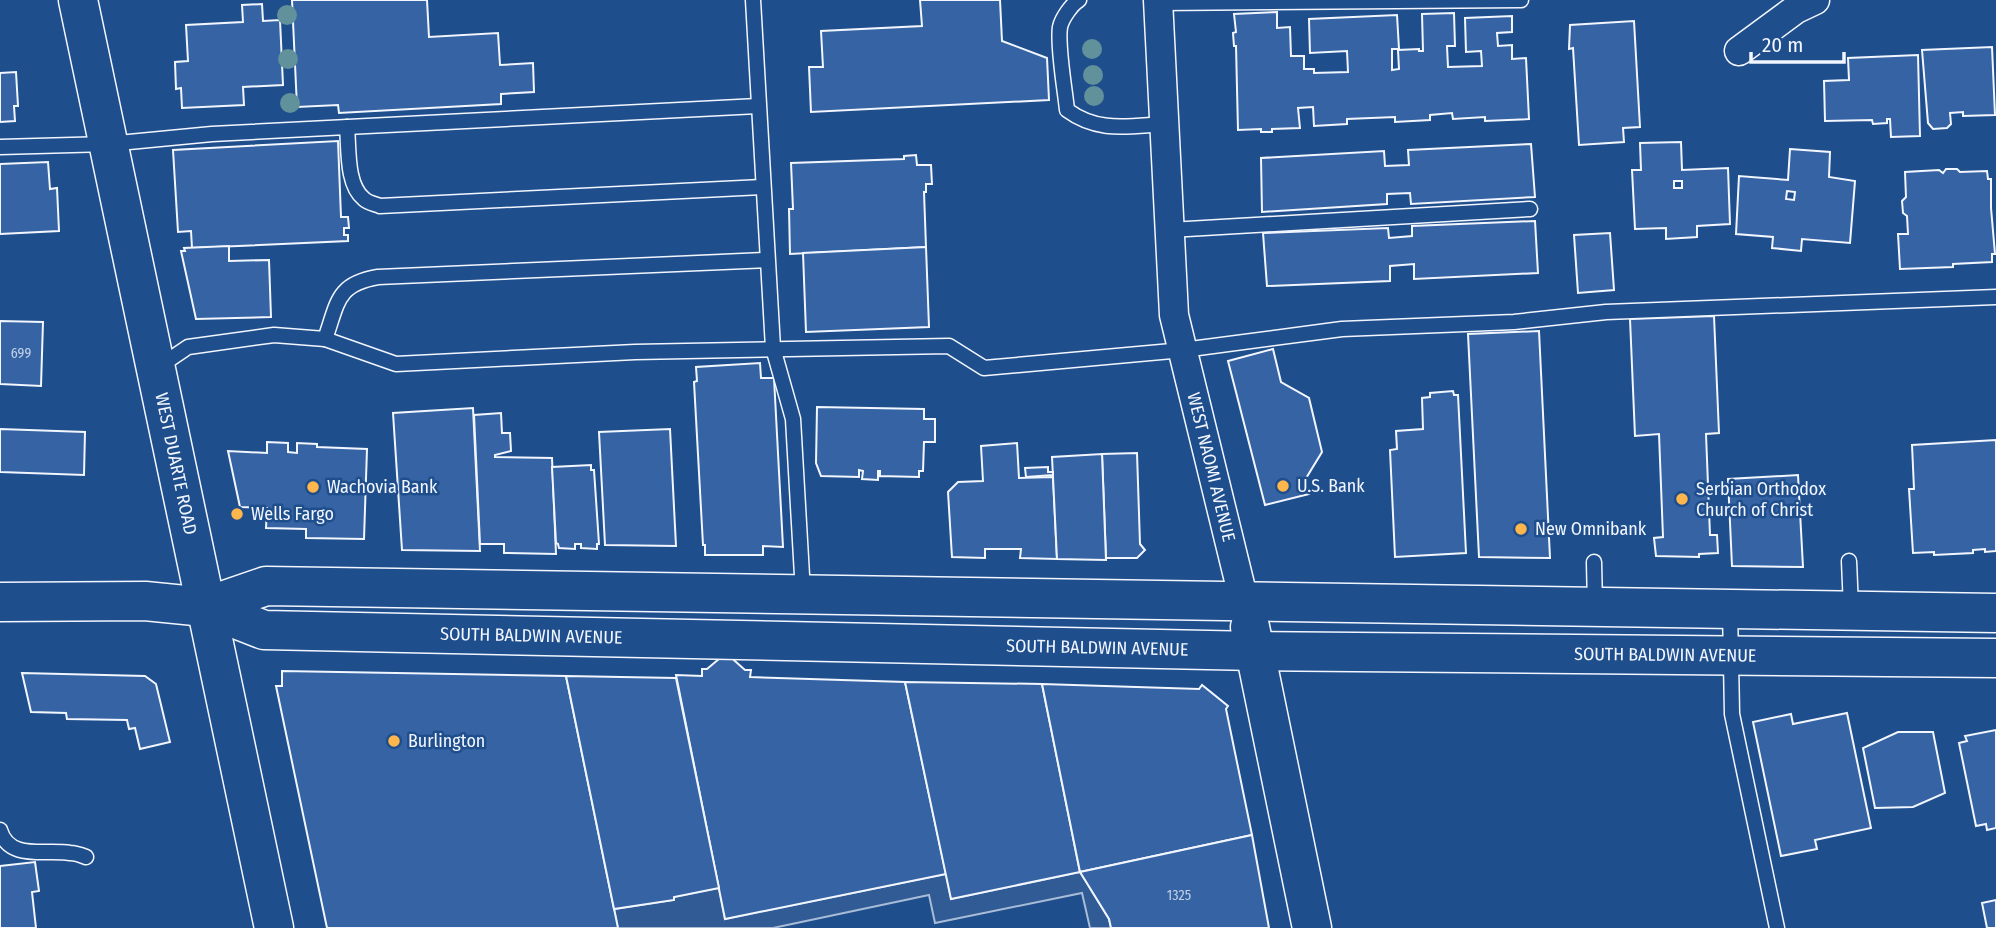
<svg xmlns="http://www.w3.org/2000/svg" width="1996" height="928" viewBox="0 0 1996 928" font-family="'Fira Sans Condensed',sans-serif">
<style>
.parking{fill:#305b95;stroke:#a8bbd7;stroke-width:2}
.building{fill:#3563a3;stroke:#f2f6ff;stroke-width:2;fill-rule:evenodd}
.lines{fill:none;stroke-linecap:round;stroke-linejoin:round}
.lane-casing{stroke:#f2f6ff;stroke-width:17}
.street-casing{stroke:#f2f6ff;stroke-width:31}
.secondary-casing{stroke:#f2f6ff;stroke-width:41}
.lane{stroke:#1f4e8c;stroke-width:14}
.street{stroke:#1f4e8c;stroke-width:28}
.secondary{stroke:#1f4e8c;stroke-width:38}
.tree{fill:#61919a}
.poi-dot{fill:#ffb74d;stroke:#1f4e8c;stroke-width:2.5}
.labels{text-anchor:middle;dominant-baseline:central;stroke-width:5;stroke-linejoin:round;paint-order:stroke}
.number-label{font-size:14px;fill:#c3d1e8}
.street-label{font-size:18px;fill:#f2f6ff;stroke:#1f4e8c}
.poi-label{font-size:18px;fill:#f2f6ff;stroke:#1f4e8c;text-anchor:start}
</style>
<rect width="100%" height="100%" fill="#1f4e8c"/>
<polygon class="parking" points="1080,872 1109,919 1111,928 1090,928 1082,893 935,923 929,895 773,928 618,928 614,909 674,900 674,897 719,888 725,919 946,874 951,899"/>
<g class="building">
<polygon points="292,0 427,0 429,37 498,33 500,65 533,63 534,92 501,94 501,104 339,113 338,105 297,107"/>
<polygon points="920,0 1000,0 1002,41 1047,58 1049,100 811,112 809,67 823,67 821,31 922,26"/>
<polygon points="262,4 263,21 280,20 283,85 243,87 244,105 182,108 181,88 176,89 175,62 188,61 186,25 243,22 242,5"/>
<polygon points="1277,12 1277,28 1290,27 1291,56 1304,56 1304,69 1314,69 1314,73 1348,72 1347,51 1310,53 1309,19 1397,15 1399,49 1392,49 1392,70 1399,69 1398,50 1419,49 1419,51 1423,51 1422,14 1454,13 1455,46 1447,46 1448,67 1482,66 1481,51 1466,52 1465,18 1512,16 1512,32 1497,33 1498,46 1512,45 1512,59 1526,58 1529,119 1485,121 1485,117 1453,119 1452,113 1430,115 1430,120 1395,122 1395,117 1347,119 1347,124 1314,126 1313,107 1298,108 1300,128 1272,129 1272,132 1261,132 1261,129 1238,130 1236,46 1234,46 1233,33 1236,32 1234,14"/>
<polygon points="1634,21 1640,127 1623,128 1624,142 1579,145 1573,48 1569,49 1570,25"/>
<polygon points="1992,47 1995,115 1963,116 1963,112 1950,113 1951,124 1947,128 1933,129 1928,123 1922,50"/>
<polygon points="1918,55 1920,136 1891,137 1890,119 1887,119 1887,123 1873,124 1872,120 1825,121 1824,81 1849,80 1848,58"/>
<polygon points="16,72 18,106 14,106 15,121 0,122 0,73"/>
<polygon points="338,141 341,217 348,217 349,228 344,228 344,235 348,235 348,241 192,248 191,231 178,232 173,150"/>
<path d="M1681,142l1,28 46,-2 2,56 -33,2v11l-31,2v-11l-31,1 -3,-59h9l-1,-27zM1674,181h8v7h-8z"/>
<polygon points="1531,144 1535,197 1411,204 1410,193 1387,194 1387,204 1262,212 1261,158 1384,151 1385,166 1409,165 1408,150"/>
<path d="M1790,149l40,3 -1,25 26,4 -5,62 -48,-4 -1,12 -29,-3 1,-11 -37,-3 3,-58 49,4zM1787,191l8,1 -1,8 -8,-1z"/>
<polygon points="916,155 917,165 931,165 932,184 926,184 926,192 924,192 926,247 790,254 789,209 793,209 791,163 904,159 904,156"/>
<polygon points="48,162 50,189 57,188 59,231 0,234 0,164"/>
<polygon points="1946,169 1957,169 1960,172 1987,171 1988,179 1991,179 1991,208 1995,254 1992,254 1992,262 1953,264 1953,267 1900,269 1898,234 1908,234 1907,216 1903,213 1902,201 1906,197 1905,172 1939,170 1943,173"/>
<polygon points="1535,221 1538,273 1414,279 1414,264 1390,266 1390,281 1267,286 1263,233 1388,228 1389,238 1412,236 1412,226"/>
<polygon points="1610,233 1614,290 1578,293 1574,235"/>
<polygon points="229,246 229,261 269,260 271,317 196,319 181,251 185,251 184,248"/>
<polygon points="926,247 929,327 806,332 803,253"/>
<polygon points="1714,316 1719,433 1706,434 1710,535 1717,535 1718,553 1699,554 1699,557 1656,556 1654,538 1663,537 1659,434 1635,436 1630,319"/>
<polygon points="0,321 43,322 41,386 0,384"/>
<polygon points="1539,331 1550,558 1479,557 1468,334"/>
<polygon points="1273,349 1281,382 1309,398 1322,452 1305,480 1309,494 1265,505 1228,361"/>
<polygon points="760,363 761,378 774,378 783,547 763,546 763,555 705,555 705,545 703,545 694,382 697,381 696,367"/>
<polygon points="1453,391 1454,395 1458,395 1466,553 1395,557 1390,450 1397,449 1396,431 1423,429 1422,398 1430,397 1430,393"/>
<polygon points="817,407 924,409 924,419 935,419 935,442 924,442 923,471 919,471 919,477 880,476 880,471 878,471 878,480 862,479 863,471 859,470 859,477 821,476 816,463"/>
<polygon points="473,408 480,551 402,550 393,413"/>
<polygon points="501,413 502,433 510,433 511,451 495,455 495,457 552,458 556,554 504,553 504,544 480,544 474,415"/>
<polygon points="0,429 85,432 84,475 0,472"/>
<polygon points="670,429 676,546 605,545 599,432"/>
<polygon points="1996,440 1996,551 1985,552 1985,549 1973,550 1973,553 1934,555 1934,552 1913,553 1909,489 1914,489 1912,445"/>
<polygon points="267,442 288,443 288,452 297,453 297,443 317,444 317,447 367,449 364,539 306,538 306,529 266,528 267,508 240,507 228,451 267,453"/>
<polygon points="1017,443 1019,478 1053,477 1057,559 1020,558 1021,549 985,549 985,558 952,557 948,492 958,482 983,481 981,446"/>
<polygon points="1137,453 1140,544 1145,550 1137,558 1106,558 1102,454"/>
<polygon points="1102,454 1106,560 1057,559 1052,457"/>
<polygon points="591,465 591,470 594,470 599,544 597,544 597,549 581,548 581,544 575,544 575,549 559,548 558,544 556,543 552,467"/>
<polygon points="1048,467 1048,472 1053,472 1053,475 1026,477 1025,468"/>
<polygon points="1798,475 1803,567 1732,566 1728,479"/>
<polygon points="726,653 745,670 751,670 750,677 905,682 946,874 725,919 676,675 702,676 702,669 707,669"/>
<polygon points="282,671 566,676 618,928 327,928 276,686 282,686"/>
<polygon points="22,673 145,676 156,684 170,742 140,749 135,728 129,729 127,720 67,719 66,713 31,712"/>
<polygon points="566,676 676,678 719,888 674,897 674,900 614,909"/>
<polygon points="905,682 1042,684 1080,872 951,899"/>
<polygon points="1042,684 1199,689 1202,685 1228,706 1226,709 1252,835 1080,872"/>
<polygon points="1847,713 1871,828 1815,840 1817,849 1781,856 1753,722 1791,714 1793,724"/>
<polygon points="1996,730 1996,828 1987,830 1986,824 1976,826 1959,743 1967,741 1965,736"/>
<polygon points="1898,732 1933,732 1945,793 1913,807 1875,808 1863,748"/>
<polygon points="1252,835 1269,928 1111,928 1109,919 1080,872"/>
<polygon points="35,862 39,891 32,892 36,928 0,928 0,866"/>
<polygon points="1996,900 1996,928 1987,928 1982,903"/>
</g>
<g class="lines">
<g class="lane-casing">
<g id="lane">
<polyline points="753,0 773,348 793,419 803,593"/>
<path d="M1079,0c-7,4 -17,18 -19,27 -3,18 5,63 7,83 31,23 61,16 97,14"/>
<polyline points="1158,3 1521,0"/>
<path d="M347,127c2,21 -1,58 17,72 4,4 11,5 16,7l382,-19"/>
<polyline points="0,147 108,144 212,134 758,106"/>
<polyline points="1170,230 1530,209"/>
<path d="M325,339c13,-36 11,-55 53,-62l389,-17"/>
<polyline points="157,368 188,347 274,335 325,339 396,364 635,352 949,346 984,368 1183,350 1342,329 1514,322 1606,312 1996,297"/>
<polyline points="1849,561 1851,608"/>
<polyline points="1594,562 1595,606"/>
<polyline points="1730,609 1732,714 1777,928"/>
<path d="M0,830c9,31 45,19 70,23 5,0 11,2 16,4"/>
</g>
</g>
<g class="street-casing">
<g id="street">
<path id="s1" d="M1158,0l16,315 70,286"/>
<polyline points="1739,51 1796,9 1815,0"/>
</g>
</g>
<g class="secondary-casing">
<g id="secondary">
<path id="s2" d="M78,0l196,928"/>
<path id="s3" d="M0,602l145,-1 60,6 59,23 992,21 740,7"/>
<polyline points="205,607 266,586 1996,613"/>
<polyline points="1250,627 1312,928"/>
</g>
</g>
<use href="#lane" class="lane"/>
<use href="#street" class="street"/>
<use href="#secondary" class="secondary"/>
</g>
<g class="tree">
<circle cx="287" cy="15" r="10"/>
<circle cx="1092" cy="49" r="10"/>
<circle cx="288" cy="59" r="10"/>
<circle cx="1093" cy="75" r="10"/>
<circle cx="1094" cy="96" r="10"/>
<circle cx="290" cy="103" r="10"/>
</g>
<g class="poi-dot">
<circle cx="1283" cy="486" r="7"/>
<circle cx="313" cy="487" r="7"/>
<circle cx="1682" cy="499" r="7"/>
<circle cx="237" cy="514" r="7"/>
<circle cx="1521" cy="529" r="7"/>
<circle cx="394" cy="741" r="7"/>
</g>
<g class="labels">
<g class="number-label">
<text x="21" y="353">699</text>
<text x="1179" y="895">1325</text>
</g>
<g class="street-label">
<text stroke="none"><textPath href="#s2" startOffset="474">WEST DUARTE ROAD</textPath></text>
<text stroke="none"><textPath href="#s1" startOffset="472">WEST NAOMI AVENUE</textPath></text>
<text stroke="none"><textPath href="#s3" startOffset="536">SOUTH BALDWIN AVENUE</textPath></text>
<text stroke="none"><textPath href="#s3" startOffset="1102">SOUTH BALDWIN AVENUE</textPath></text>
<text stroke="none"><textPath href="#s3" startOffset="1670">SOUTH BALDWIN AVENUE</textPath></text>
</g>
<g class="poi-label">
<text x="1297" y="486">U.S. Bank</text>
<text x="327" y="487">Wachovia Bank</text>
<text x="1696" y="489">Serbian Orthodox<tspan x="1696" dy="21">Church of Christ</tspan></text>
<text x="251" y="514">Wells Fargo</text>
<text x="1535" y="529">New Omnibank</text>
<text x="408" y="741">Burlington</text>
</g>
</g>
<path d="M1751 52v10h93v-10" fill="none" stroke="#f2f6ff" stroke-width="3.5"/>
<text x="1762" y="52" font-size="21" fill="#f2f6ff" stroke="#1f4e8c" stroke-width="5" paint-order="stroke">20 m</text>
</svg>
